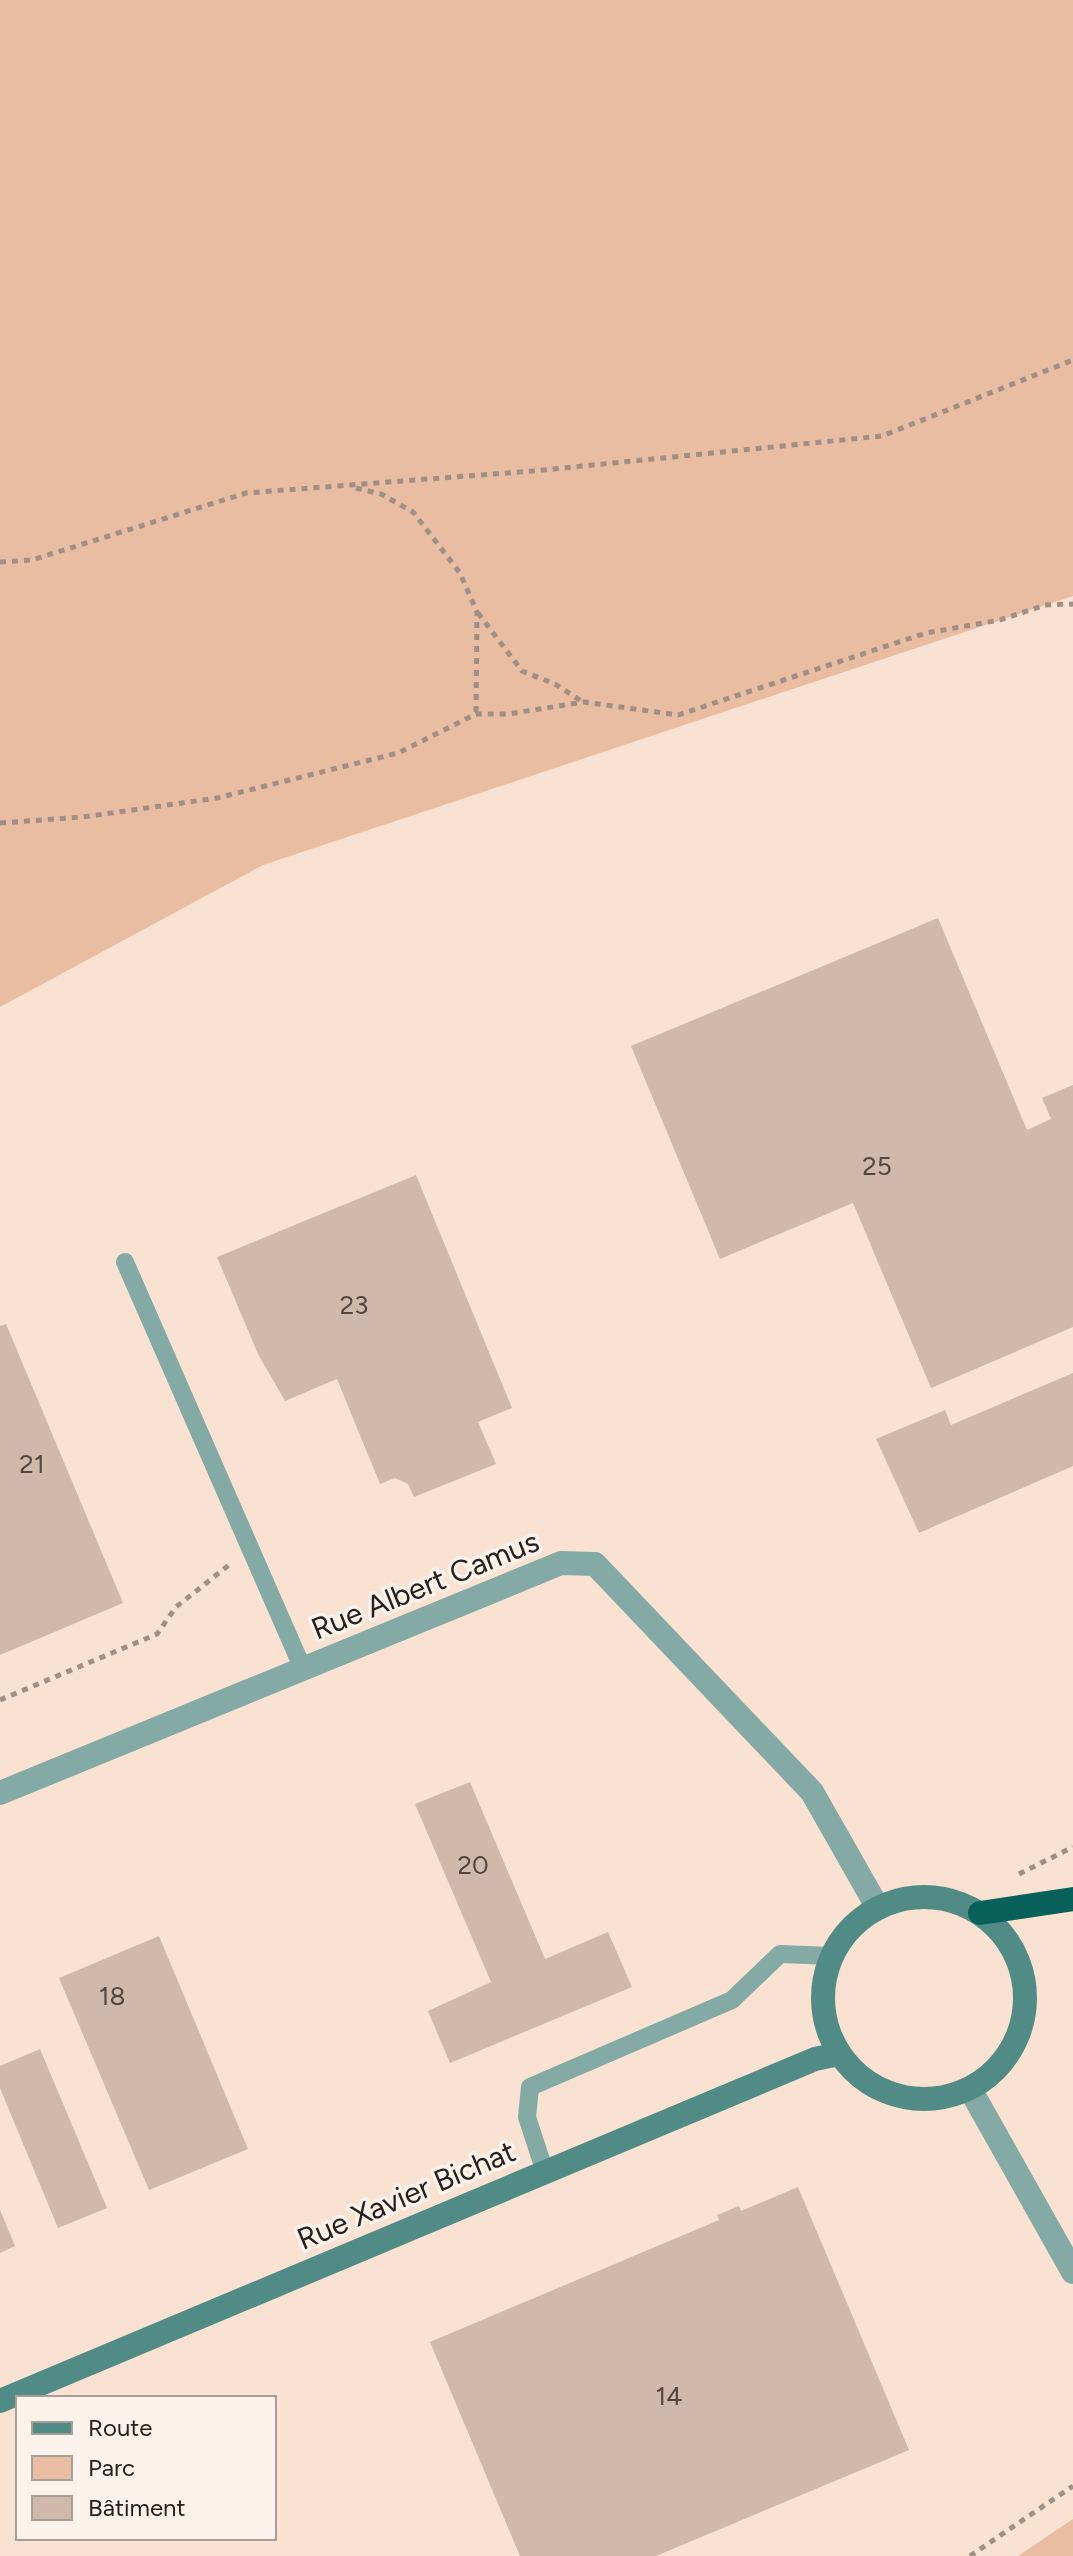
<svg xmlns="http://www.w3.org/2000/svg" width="1073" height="2556" viewBox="0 0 1073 2556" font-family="Figtree,sans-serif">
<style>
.green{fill:#e8bda2}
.building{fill:#d0b8aa}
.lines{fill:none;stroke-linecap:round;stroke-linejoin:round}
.path{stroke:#a08f84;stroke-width:5;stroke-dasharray:6 6;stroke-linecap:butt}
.lane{stroke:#84aaa5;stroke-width:18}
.street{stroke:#84aaa5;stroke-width:24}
.secondary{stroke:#508c85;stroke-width:24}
.highway{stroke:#076059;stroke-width:24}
.labels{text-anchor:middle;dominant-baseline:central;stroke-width:7;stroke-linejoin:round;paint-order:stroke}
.number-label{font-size:26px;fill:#53463f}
.street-label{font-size:30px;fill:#29201b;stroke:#fcf2ec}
</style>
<rect width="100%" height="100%" fill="#fae2d3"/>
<g class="green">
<polygon points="0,0 1073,0 1073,596 263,865 0,1007"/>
<polygon points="1073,2519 1073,2556 1018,2556"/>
</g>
<g class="building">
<polygon points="938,918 1027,1130 1051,1119 1042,1098 1073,1085 1073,1327 931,1388 853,1203 720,1259 631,1046"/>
<polygon points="416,1175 512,1408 478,1422 496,1464 414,1497 408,1484 395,1478 380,1484 337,1379 285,1401 258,1354 217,1257"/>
<polygon points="6,1324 123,1603 0,1655 0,1326"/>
<polygon points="1073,1373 1073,1466 919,1533 876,1439 945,1410 951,1425"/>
<polygon points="470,1782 545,1959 608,1932 632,1987 450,2063 428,2011 491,1982 415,1804"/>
<polygon points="159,1936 248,2149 149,2190 59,1978"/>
<polygon points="40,2049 107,2208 58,2228 0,2088 0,2066"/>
<polygon points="798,2187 909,2450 656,2556 520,2556 430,2342 719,2220 717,2215 739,2206 741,2211"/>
<polygon points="0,2210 15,2246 0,2253"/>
</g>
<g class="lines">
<g class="path">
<polyline points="356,488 381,494 413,512 460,573 477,612 476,714"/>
<polyline points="0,562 32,560 246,493 533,471 882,436 1073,360"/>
<polyline points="478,613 522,671 555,684 583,702"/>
<polyline points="0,823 83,817 217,798 398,753 476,714 508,714 584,702 678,715 926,633 1000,620 1045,605 1073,604"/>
<polyline points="0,1700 157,1634 176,1607 229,1565"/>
<polyline points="1019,1874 1073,1847"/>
<polyline points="970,2556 1073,2486"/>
</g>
<g class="lane">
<polyline points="125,1262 303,1669"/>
<polyline points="545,2172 527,2117 530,2087 732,2000 780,1954 832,1956"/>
</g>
<g class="street">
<polyline points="0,1793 561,1563 595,1564 812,1792 878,1908"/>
<polyline points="970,2089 1073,2272"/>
</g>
<g class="secondary">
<circle cx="924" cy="1998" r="101"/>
<polyline points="0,2401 815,2059 839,2054"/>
</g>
<polyline class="highway" points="980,1913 1073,1899"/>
</g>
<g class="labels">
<g class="number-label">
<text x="877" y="1166">25</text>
<text x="354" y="1305">23</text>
<text x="32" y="1464">21</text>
<text x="473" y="1865">20</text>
<text x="112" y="1996">18</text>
<text x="669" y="2396">14</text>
</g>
<g class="street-label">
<text transform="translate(425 1585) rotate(-22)">Rue Albert Camus</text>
<text transform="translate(406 2195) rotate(-23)">Rue Xavier Bichat</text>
</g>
</g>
<rect x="16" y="2396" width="260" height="144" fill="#fcf2ec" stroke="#a89e98" stroke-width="2"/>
<rect x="32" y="2422" width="40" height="12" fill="#508c85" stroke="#a89e98" stroke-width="2"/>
<text x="88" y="2436" font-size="24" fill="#29201b">Route</text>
<rect x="32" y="2456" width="40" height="24" fill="#e8bda2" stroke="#a89e98" stroke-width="2"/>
<text x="88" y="2476" font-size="24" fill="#29201b">Parc</text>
<rect x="32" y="2496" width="40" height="24" fill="#d0b8aa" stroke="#a89e98" stroke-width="2"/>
<text x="88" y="2516" font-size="24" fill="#29201b">Bâtiment</text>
</svg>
